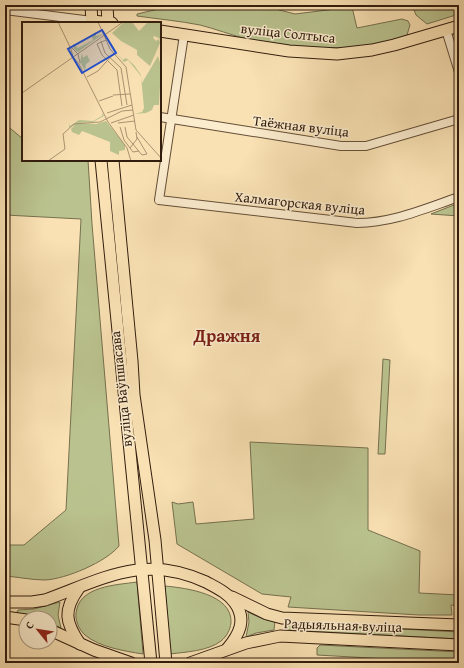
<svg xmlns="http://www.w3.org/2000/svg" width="464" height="668" viewBox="0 0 464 668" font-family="'Gentium Book Plus',serif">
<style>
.green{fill:#bac38f;stroke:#76704e}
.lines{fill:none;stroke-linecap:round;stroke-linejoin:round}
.minor-casing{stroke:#644e37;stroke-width:10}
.major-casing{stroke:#321d0e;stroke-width:13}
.minor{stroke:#fbecce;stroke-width:8}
.major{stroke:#f9e1b3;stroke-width:11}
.labels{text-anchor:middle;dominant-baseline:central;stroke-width:3;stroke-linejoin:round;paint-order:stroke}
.street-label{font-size:14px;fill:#321d0e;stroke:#fbecce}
.district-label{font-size:18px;font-weight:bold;fill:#7a1f14;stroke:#fbecce}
.inset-road{fill:none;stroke:#a99371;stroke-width:1}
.view{fill:#1d4ed8;fill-opacity:0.15;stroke:#1d4ed8;stroke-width:2}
.inset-edge{fill:none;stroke:#321d0e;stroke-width:2}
</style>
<rect width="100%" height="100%" fill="#f9e1b3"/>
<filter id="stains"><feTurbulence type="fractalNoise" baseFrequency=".005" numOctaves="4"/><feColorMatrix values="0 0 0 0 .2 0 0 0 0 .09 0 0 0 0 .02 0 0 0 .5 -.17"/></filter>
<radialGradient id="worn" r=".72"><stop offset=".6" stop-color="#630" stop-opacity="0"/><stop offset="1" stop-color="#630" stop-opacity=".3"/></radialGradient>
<g class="green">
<path d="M176,5h84l35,9 57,-7 5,21 45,-9 6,2 2,4 -3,10c-40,19 -117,14 -160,4 -16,-4 -31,-10 -47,-14 -20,-4 -42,-6 -63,-9v-2z"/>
<polygon points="412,5 459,5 459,14 427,24 416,15"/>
<path d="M5,124l18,15v21h65l4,64 27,322c-13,16 -53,33 -74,34 -13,0 -27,-3 -40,-4v-31h19l42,-35 15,-291 -76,-4z"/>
<polygon points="459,203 459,216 431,214"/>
<polygon points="383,359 390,360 385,454 378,454"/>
<polygon points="250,442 368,448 368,530 420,551 419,593 459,595 459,606 451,605 452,615 419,615 288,607 291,597 262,594 177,544 172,502 178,504 193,502 196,524 254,519"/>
<path d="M137,582l6,72c-19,-3 -44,-7 -58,-19 -6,-5 -10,-15 -9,-22 3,-27 40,-28 61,-31z"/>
<path d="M165,586c21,2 68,8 66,37 -1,7 -4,13 -10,18 -13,10 -35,11 -51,13z"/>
<polygon points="60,602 58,615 61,628 50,623 50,618 37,618 18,613 17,612 18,610 34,609"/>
<polygon points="248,612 263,619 275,621 274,630 256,633 246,637 249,622"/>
<polygon points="286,623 459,632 459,639 285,630"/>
<polygon points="320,645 459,652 459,663 317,655 317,648"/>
</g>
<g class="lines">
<g class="minor-casing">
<g id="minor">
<polyline points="5,10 92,21"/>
<polyline points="446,30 459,72"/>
<path d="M184,35l-25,165 198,23c36,0 69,-15 102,-26"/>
<polyline points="160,117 341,146 366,146 459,119"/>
</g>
</g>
<g class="major-casing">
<g id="major">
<polyline points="91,5 92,23"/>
<polyline points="107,5 108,23"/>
<polyline points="92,21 112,23"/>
<polyline points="160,31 289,51 337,54 372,50 394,45 459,26"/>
<polyline points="101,160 151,663"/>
<polyline points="113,160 132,361 134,395 155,540 166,663"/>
<path d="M79,588c-16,22 -14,34 1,56"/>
<polyline points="232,597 267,614 282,618 459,625"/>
<path d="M5,602h27l13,-2c58,-21 99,-47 161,-18 11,6 22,11 29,21 12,17 4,32 -8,46"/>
<polyline points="5,617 26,620"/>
<polyline points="50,630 94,650 131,663"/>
<polyline points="190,663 246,643 280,636 459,645"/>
</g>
</g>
<use href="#minor" class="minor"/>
<use href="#major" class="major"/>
</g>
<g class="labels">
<g class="street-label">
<text transform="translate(288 33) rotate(6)">вуліца Солтыса</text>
<text transform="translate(301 126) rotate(7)">Таёжная вуліца</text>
<text transform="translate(300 203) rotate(6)">Халмагорская вуліца</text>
<text transform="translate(121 389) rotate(-96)">вуліца Ваўпшасава</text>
<text transform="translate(343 625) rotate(2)">Радыяльная вуліца</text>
</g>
<g class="district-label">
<text x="227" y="335">Дражня</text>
</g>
</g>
<g transform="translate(22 22)">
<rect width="139" height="139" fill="#f9e1b3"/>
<path d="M102,0h8l7,9 9,-9h12l1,19 -2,-3 -5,-2 -1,2 3,3 3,-2 1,4 -10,23 -13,-11v-5l-16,-9 -9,-8zM74,10v4l7,-2 -25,18 -4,-3 -1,-5 5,4 15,-8 -2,-5zM92,29l9,9 3,-2 8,7 7,10 1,8 16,-27 3,10 -2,39h-5l-2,5 -6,3 -12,1 8,-2 2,-4 -3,-32 -13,-16 -4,2zM60,31l1,5 4,-3 3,6 -4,3 -1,7 -5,-9zM80,91l2,3 -11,6 -15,1 18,1 10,-3 19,24v5l-6,1v4l-9,-4v-9l-28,-11 -3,4 -7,-3 -1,-3 4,-4 -6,3v-4l1,2 9,-6 14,1 9,-5z" fill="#bac38f"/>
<path class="inset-road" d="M36,0l13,27 2,8 6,7 29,58 19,26 4,13M76,0l6,13M82,13l6,14 16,18 10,63 25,28M84,18l-9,4 5,11 15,15 5,36M79,19l4,12 16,15 6,37M50,26l6,6 2,9M65,55l11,-6 16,-18M0,71l101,-71M91,73l17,-1M77,79l14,-5M85,91l25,-8M89,101l23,-8M96,101l17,-2M98,105l4,13 9,12 6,-1M103,105l2,10 15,18 5,-1 -10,-17M108,126l7,-9 -1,-7M26,139l17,-12 -2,-15 11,-10 26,-2 22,-11 11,-1"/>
<path class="view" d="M80,8l14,23 -34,20 -14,-24z"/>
<rect width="139" height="139" class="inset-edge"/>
</g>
<rect width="464" height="668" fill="none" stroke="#f9e1b3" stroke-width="20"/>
<rect x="6" y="6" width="452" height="656" fill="none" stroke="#321d0e" stroke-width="2"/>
<rect x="10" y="10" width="444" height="648" fill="none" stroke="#321d0e"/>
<g transform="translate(38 630) rotate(300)"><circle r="19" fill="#fbecce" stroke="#ab9981"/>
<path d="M0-3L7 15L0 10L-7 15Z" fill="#8f2418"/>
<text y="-6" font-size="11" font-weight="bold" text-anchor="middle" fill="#321d0e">С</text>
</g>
<rect width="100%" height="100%" filter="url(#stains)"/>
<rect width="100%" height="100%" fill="url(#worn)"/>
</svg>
